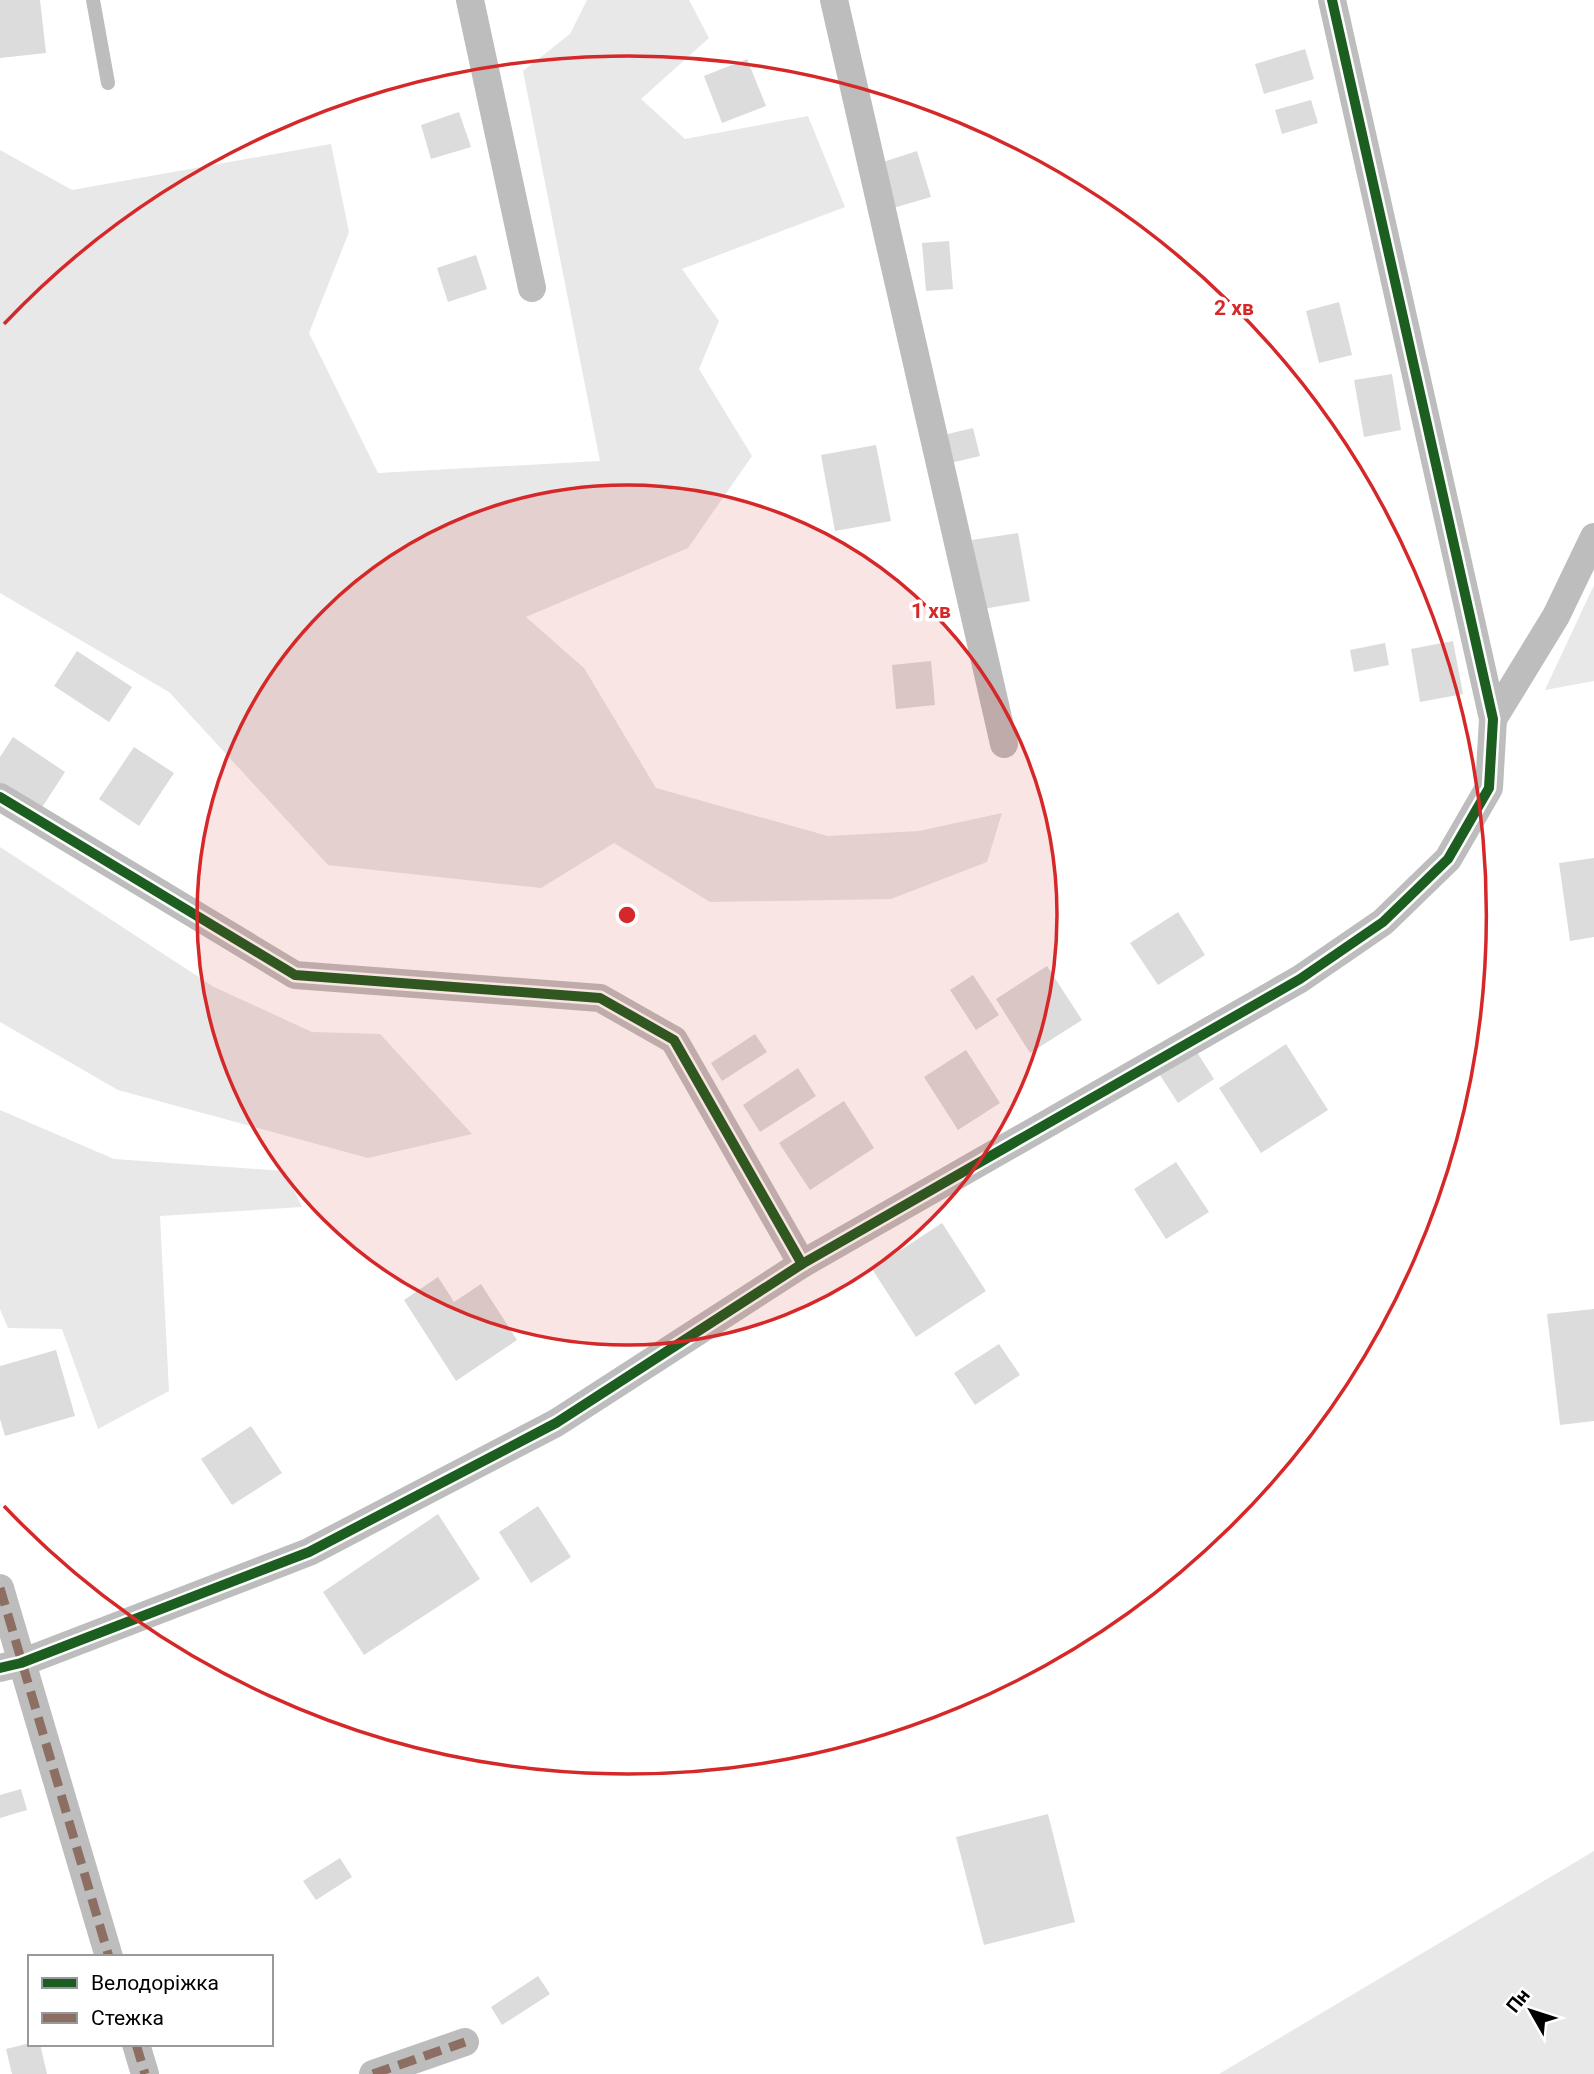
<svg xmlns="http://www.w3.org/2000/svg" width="1594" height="2074" viewBox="0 0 1594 2074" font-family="Roboto,sans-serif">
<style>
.green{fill:#e8e8e8}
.building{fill:#dcdcdc}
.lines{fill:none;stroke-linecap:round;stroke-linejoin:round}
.service{stroke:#bdbdbd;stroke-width:14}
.minor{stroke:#bdbdbd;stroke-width:28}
.quiet{stroke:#8d6e63;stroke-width:9;stroke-dasharray:18 9;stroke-linecap:butt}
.cycleway-casing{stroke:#fff;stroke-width:15}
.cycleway{stroke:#1b5e20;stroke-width:10}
.ring{fill:none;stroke:#d62828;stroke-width:3.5}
.centre{fill:#d62828;stroke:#fff;stroke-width:3.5}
.ring-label{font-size:21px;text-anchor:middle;font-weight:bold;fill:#d62828;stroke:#fff;stroke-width:7;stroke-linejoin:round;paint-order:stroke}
</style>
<rect width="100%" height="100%" fill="#fff"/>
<g class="green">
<polygon points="587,0 689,0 709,38 641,99 685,139 808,116 845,207 682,269 719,321 699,369 752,456 688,548 526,617 584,668 656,788 828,836 919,831 1002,813 987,862 891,899 710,902 614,843 541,888 328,865 169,692 0,593 0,150 72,190 331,144 349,232 309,333 378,473 600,461 523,71 570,34"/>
<polygon points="1594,585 1594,681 1545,690"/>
<polygon points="0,847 214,987 312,1032 380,1034 472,1134 368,1158 118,1090 0,1022"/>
<polygon points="0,1110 114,1159 285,1171 302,1207 160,1216 169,1391 98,1429 62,1329 8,1328 0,1309"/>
<polygon points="1594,1851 1594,2074 1219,2074"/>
</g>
<g class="building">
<polygon points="0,0 40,0 46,53 0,58"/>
<polygon points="1305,49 1314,79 1264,94 1255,64"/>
<polygon points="747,59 766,106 722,123 704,76"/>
<polygon points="1311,100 1318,123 1282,134 1275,110"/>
<polygon points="459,112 471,147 431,159 421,125"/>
<polygon points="917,151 931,197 893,208 880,163"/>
<polygon points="949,241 953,289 926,291 922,243"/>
<polygon points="476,255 487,289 448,302 437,268"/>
<polygon points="1339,302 1352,355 1319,363 1306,311"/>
<polygon points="1392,374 1401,430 1364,437 1354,380"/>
<polygon points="973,428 980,456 942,465 935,437"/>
<polygon points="876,445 891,521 835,531 821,455"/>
<polygon points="1018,533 1030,601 983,609 972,540"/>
<polygon points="1453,641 1463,694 1420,702 1411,649"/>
<polygon points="1385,643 1389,665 1354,672 1350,650"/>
<polygon points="77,651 132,687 109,722 54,686"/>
<polygon points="931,661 935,705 896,709 892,665"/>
<polygon points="13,737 65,772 39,812 0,786 0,757"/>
<polygon points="134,747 174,773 139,826 99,799"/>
<polygon points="1594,858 1594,937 1570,941 1559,863"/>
<polygon points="1178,912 1205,955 1158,985 1130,943"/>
<polygon points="1047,966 1082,1020 1030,1053 996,999"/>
<polygon points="973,975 999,1015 976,1030 950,990"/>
<polygon points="755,1034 767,1052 722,1081 711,1063"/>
<polygon points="1286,1044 1328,1110 1261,1153 1219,1088"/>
<polygon points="1193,1046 1214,1079 1178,1103 1156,1069"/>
<polygon points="966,1050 1000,1103 958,1130 924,1077"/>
<polygon points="798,1068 816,1096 760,1132 743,1105"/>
<polygon points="844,1101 874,1148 810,1190 779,1143"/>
<polygon points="1176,1162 1209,1212 1166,1239 1134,1189"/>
<polygon points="942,1223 986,1291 916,1337 872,1269"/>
<polygon points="438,1277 454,1302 481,1284 517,1340 456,1381 404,1300"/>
<polygon points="1594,1309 1594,1421 1560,1425 1547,1314"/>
<polygon points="999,1344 1020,1375 975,1405 954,1373"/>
<polygon points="56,1350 75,1416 5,1436 0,1419 0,1366"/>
<polygon points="251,1426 282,1473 232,1505 201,1459"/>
<polygon points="538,1506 571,1557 531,1583 499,1532"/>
<polygon points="438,1514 480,1579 364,1655 323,1592"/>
<polygon points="21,1789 27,1810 0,1818 0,1795"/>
<polygon points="1048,1814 1075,1922 984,1945 956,1837"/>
<polygon points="340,1858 352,1877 316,1900 303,1881"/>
<polygon points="538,1976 550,1994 502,2025 491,2007"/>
<polygon points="30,2043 40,2044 47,2074 12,2074 6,2049"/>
</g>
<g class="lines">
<polyline class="service" points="93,0 108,83"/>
<g class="minor">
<polyline points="470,0 532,288"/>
<polyline points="834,0 1004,744"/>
<polyline points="1493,719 1556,616 1594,537"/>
<polyline points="0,797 295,975 600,998 674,1040 802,1264"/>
<polyline points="0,1588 109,1957"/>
<polyline points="0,1668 21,1663 309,1552 556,1423 802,1264 1300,979 1383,922 1448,859 1489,788 1493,719 1332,0"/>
<polyline points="136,2044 145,2074"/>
<polyline points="373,2074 465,2042"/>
</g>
<g class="quiet">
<polyline points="0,1588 109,1957"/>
<polyline points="136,2044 145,2074"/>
<polyline points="373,2074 465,2042"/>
</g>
<g class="cycleway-casing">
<g id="cycleway">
<polyline points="0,797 295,975 600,998 674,1040 802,1264"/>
<polyline points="0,1668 21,1663 309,1552 556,1423 802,1264 1300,979 1383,922 1448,859 1489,788 1493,719 1332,0"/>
</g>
</g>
<use href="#cycleway" class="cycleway"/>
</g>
<circle cx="627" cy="915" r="430" fill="#d62828" fill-opacity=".12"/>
<g class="ring">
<circle cx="627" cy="915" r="430"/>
<path d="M4 324A859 859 0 1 1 4 1506"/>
</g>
<circle cx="627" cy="915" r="10" class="centre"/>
<g class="ring-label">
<text x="1234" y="315">2 хв</text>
<text x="931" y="618">1 хв</text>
</g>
<rect x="28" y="1955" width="245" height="91" fill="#ffffff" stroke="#999999" stroke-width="2"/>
<rect x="42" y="1978" width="35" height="10" fill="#1b5e20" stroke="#999999" stroke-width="2"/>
<text x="91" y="1990" font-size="21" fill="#000000">Велодоріжка</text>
<rect x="42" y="2013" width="35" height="10" fill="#8d6e63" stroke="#999999" stroke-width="2"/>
<text x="91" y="2025" font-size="21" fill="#000000">Стежка</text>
<g transform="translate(1531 2011) rotate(309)" stroke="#ffffff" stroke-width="5" paint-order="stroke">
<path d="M0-5L12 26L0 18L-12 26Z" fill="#000000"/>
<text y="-10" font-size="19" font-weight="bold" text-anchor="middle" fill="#000000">Пн</text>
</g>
</svg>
